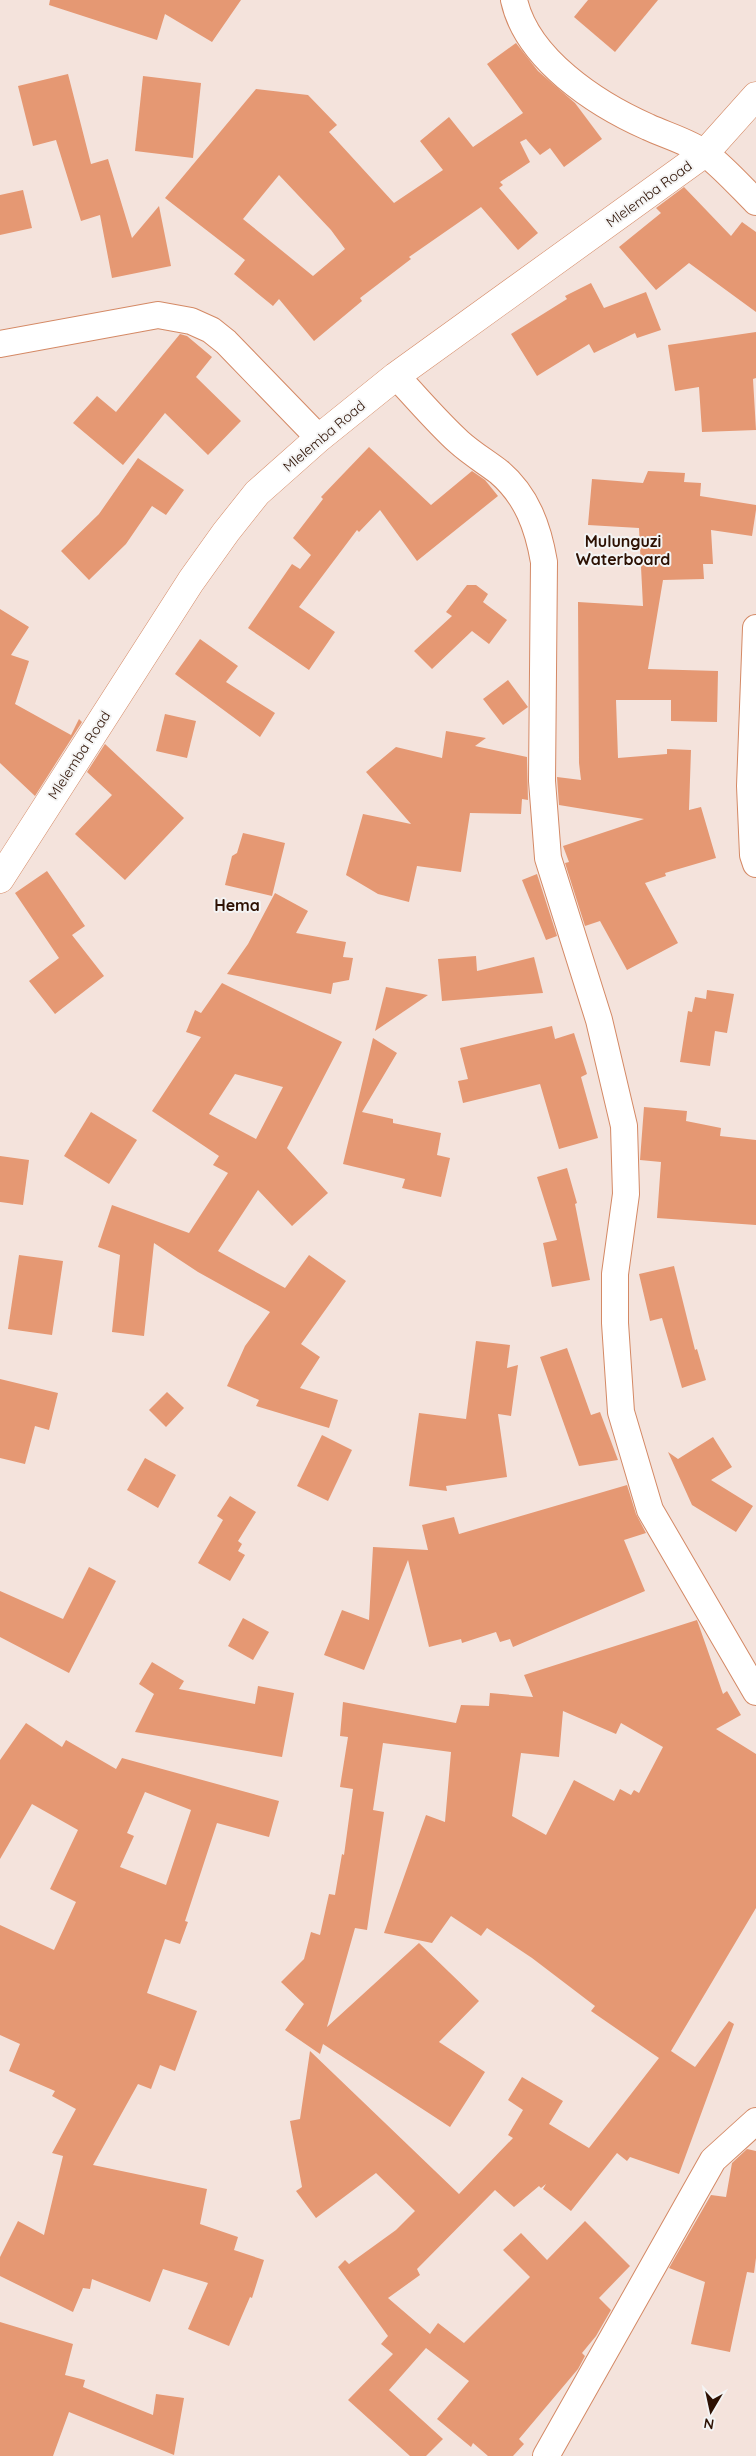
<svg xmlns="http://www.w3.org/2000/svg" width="756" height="2456" viewBox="0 0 756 2456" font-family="Quicksand,sans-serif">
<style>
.building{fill:#e59873;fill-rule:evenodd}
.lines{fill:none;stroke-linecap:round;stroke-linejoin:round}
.minor-casing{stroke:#d48965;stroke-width:28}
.tertiary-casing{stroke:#d48965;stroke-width:29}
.minor{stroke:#fff;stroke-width:26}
.tertiary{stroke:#fff;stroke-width:28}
.labels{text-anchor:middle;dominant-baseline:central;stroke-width:4;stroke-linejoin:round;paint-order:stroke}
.street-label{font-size:14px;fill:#2d1103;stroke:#f4f4f4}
.quarter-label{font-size:16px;font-weight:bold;fill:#2d1103;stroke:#f4f4f4}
</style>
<rect width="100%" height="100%" fill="#f4e3dc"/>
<g class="building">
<polygon points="50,0 241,0 212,42 165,14 157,40 49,5"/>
<polygon points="588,0 658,0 615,52 574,17"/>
<path d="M516,43l22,28 37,32 27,36 -38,28 -14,-19 -10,7 -14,-16 -6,3 10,20 -30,20 3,3 -4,3 39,45 -20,17 -37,-43 -72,50 2,2 -51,39 2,3 -48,40 -35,-42 -6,7 -39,-32 11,-14 -80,-62 91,-109 52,6 29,30 -8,7 65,71 49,-33 -23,-29 29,-24 24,30 50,-34 -36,-49zM279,175l52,55 14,19 -32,27 -70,-57z"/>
<polygon points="68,74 91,164 108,159 132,238 159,206 171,266 112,278 100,215 81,221 56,140 33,146 18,86"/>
<polygon points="143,76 201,83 193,158 135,151"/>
<polygon points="684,187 731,236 742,222 756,232 756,312 689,263 656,290 619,247 661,213 656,208"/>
<polygon points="23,190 32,228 0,235 0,195"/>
<polygon points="591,283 604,308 646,292 661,330 637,338 635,333 594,353 589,344 537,376 511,334 567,299 565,296"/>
<polygon points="756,332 756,378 753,379 756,430 702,432 699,387 675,391 668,345"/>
<polygon points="180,334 187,336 212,357 196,377 241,421 208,455 165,413 123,465 73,423 97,396 116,412"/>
<polygon points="369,447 431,505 472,471 485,480 498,496 417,561 380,510 359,532 357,530 299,607 335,632 309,670 248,628 292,564 300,569 311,555 293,538 323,499 321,497"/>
<polygon points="138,458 184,490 166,515 152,506 126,544 89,580 61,551 99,514"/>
<polygon points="648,471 685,473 684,482 701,483 700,496 756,505 756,510 752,536 711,530 713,564 703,564 704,579 663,580 648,669 718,671 717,722 671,721 671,700 616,700 618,758 667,754 667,749 691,750 689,810 701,807 716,858 665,873 666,876 645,883 678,943 627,970 600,921 585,926 565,863 569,862 563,846 644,819 559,805 557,777 581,780 579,763 578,602 643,606 639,528 588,525 592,479 643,483"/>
<polygon points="467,585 476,585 488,594 483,602 507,620 489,644 472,631 432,669 414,651 452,616 446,612"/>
<polygon points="0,609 29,627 11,655 29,661 15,704 71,735 79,719 82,722 35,796 0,763"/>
<polygon points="200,639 238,666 226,682 275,713 260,737 175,674"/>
<polygon points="508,680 528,707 503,725 483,699"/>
<polygon points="165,714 196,721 187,758 156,751"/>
<polygon points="446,731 486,738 475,746 527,757 528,800 522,799 521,814 470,813 461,872 417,866 409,902 378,894 346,875 363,814 411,824 366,772 396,747 442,758"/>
<polygon points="105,744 184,818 125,880 75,834 112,795 87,772"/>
<polygon points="243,833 285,843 272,896 225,885 232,856 237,853"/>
<polygon points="47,871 85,926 72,935 104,976 55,1014 29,981 59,958 15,893"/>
<polygon points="537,874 557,936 546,940 522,880"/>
<polygon points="275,893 308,911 296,933 346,942 343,957 353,958 349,980 333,983 331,994 227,974 248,944"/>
<polygon points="476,956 477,971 534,957 543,993 442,1001 438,959"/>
<path d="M222,983l120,59 -55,106 41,45 -36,33 -34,-36 -40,61 67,37 24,-33 37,26 -45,63 19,13 -20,31 38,12 -9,28 -73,-22 3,-6 -32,-14 18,-40 25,-34 -72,-40 -44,-29 -10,93 -32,-4 8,-77 -22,-8 14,-42 77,28 39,-60 -15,-8 6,-9 -67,-45 49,-74 -15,-5 9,-22 6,3zM235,1074l48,13 -27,52 -47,-25z"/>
<polygon points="386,987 428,995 375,1031"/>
<polygon points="707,990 734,994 727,1033 715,1031 710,1066 680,1062 688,1011 692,1012 695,997 706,999"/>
<polygon points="552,1026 555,1039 574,1033 587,1074 581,1077 598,1138 559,1149 540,1084 463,1103 458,1081 468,1079 460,1048"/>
<polygon points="373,1038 397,1053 362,1112 393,1119 393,1123 441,1133 437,1155 450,1158 441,1197 402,1188 405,1179 343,1164"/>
<polygon points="644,1107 687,1111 686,1121 721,1128 720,1136 756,1140 756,1225 657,1218 661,1162 640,1160"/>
<polygon points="91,1112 137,1140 109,1184 64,1156"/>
<polygon points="0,1156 29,1160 23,1205 0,1202"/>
<polygon points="567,1168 577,1203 575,1204 590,1280 552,1287 543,1243 557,1240 537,1177"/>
<polygon points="19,1255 63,1261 52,1335 8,1329"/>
<polygon points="674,1266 695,1350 697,1349 706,1380 682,1388 662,1318 650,1321 639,1274"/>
<polygon points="476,1341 510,1345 507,1368 518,1365 511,1416 498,1414 507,1477 446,1486 447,1491 409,1486 419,1413 466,1419"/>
<polygon points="567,1348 591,1415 600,1412 618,1460 579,1466 540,1357"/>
<polygon points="0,1379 58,1393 49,1430 35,1426 25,1464 0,1458"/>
<polygon points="167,1392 184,1408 166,1427 149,1410"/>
<polygon points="322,1435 352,1450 328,1501 297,1486"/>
<polygon points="713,1437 732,1467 711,1480 753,1506 736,1532 692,1505 668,1452 678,1459"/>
<polygon points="145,1458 176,1475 158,1508 127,1490"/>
<polygon points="627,1485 636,1514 646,1533 624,1540 645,1591 513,1647 510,1639 500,1642 496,1632 462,1643 461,1639 429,1647 408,1560 364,1670 324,1655 342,1610 369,1620 373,1547 428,1550 422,1525 454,1517 459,1534"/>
<polygon points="230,1496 256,1512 238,1541 242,1544 238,1551 245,1555 230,1581 198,1563 223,1520 217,1516"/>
<polygon points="89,1567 116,1581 69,1673 0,1637 0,1591 63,1619"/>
<polygon points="243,1618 269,1632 253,1660 228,1646"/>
<path d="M697,1620l26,74 4,-3 14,24 -25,14 40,25v154l-85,143 24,16 34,-46 5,3 -55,150 -49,-17 -3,4 -10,-8 -46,58 -28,-22 3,-5 -5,4 -2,-2 -25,21 -19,-17 -78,79 3,6 -32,23 42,36 8,-11 26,20 66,-66 -27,-27 18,-17 26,27 38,-39 45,45 -31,32 12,12 -15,26 -14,17 3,3 -7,13 -59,70 5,5 -11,12h-25l-15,-13 -2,4 -34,-28 32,-38 -43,-33 -37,42 54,49 -17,17h-16l-62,-56 45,-46 -12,-10 7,-8 -50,-69 7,-7 4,4 47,-34 19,-19 -39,-38 -60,45 -20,-27 6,-4 -12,-66 10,-2 10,-68 149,143 54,-56 -5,-3 15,-25 -15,-10 14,-23 41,24 -14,23 40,24 70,-90 -68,-47 4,-5 -63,-48 -45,-30 -6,8 -30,-20 -19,27 -48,-10 42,-118 19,7 6,-70 -68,-9 -10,67 11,2 -17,118 -12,-2 -28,99 92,-84 60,58 -40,41 46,30 -35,55 -127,-83 -3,10 -35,-24 19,-26 -23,-22 23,-23 7,-27 9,3 9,-41 6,1 7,-41 2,1 9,-66 -13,-2 8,-50 -8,-1 3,-34 113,21 5,-18 28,1 1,-13 43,4 -9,-22zM563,1711l53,23 5,-11 42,24 -24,46 -5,-3 -3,5 -11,-6 -6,12 -40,-21 -28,55 -34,-19 9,-63 38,4z"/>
<polygon points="152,1662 184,1681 179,1689 255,1704 258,1686 294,1693 282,1757 135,1732 154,1694 139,1684"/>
<path d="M26,1723l36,24 4,-7 50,29 6,-11 157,43 -10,36 -52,-14 -32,98 3,1 -8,22 -15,-5 -18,54 50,18 -22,60 -15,-6 -9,24 -13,-5 -45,81 114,24 -7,35 38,13 -4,13 30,10 -12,38 -2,-1 -21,49 -41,-17 20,-46 -45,-14 -13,33 -58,-23 -2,10 -7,-1 -10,24 -73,-36v-19l18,-36 26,14 19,-79 -11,-3 24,-44 -24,-13 3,-5 -46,-20 11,-27 -20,-9v-110l54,25 22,-48 -26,-13 28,-59 -46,-26 -32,55v-99zM145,1792l46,18 -25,75 -46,-18 14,-31 -7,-3z"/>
<polygon points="747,2149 756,2151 756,2258 754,2273 747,2272 730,2352 691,2344 705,2282 669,2268 711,2195 726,2197 732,2163"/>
<polygon points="0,2322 73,2344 65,2375 85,2380 83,2387 153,2415 156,2394 184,2398 174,2455 69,2412 53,2456 0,2456"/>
</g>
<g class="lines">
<g class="minor-casing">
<g id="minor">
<path d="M514,0c13,59 82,104 134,127 17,8 44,16 58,27 18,14 34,32 50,48"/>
<polyline points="0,344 158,315 191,321 211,330 226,342 319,438"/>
<path d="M396,376c21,22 41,46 63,66 12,11 27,20 40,30 28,24 39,55 45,90l-2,219 6,77 51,162 25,106 2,68 -11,80v49l6,89 29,98 106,182"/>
<polyline points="756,628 750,786 753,855 756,864"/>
<polyline points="546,2456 713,2160 756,2121"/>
</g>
</g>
<g class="tertiary-casing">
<polyline id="tertiary" points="0,879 191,581 226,532 257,493 319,438 396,376 705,153 756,96"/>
</g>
<use href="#minor" class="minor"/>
<use href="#tertiary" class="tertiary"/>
</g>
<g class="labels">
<g class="street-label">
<text transform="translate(649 194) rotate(-36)">Mlelemba Road</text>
<text transform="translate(324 436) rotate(-40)">Mlelemba Road</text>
<text transform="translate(79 755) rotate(-57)">Mlelemba Road</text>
</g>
<g class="quarter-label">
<text x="623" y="541">Mulunguzi<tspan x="623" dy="18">Waterboard</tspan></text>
<text x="237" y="905">Hema</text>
</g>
</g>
<g transform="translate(711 2411) rotate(189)" stroke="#f4f4f4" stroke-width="4" paint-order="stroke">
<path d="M0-4L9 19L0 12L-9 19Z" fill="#2d1103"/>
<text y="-8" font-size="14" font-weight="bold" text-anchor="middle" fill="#2d1103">N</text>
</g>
</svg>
